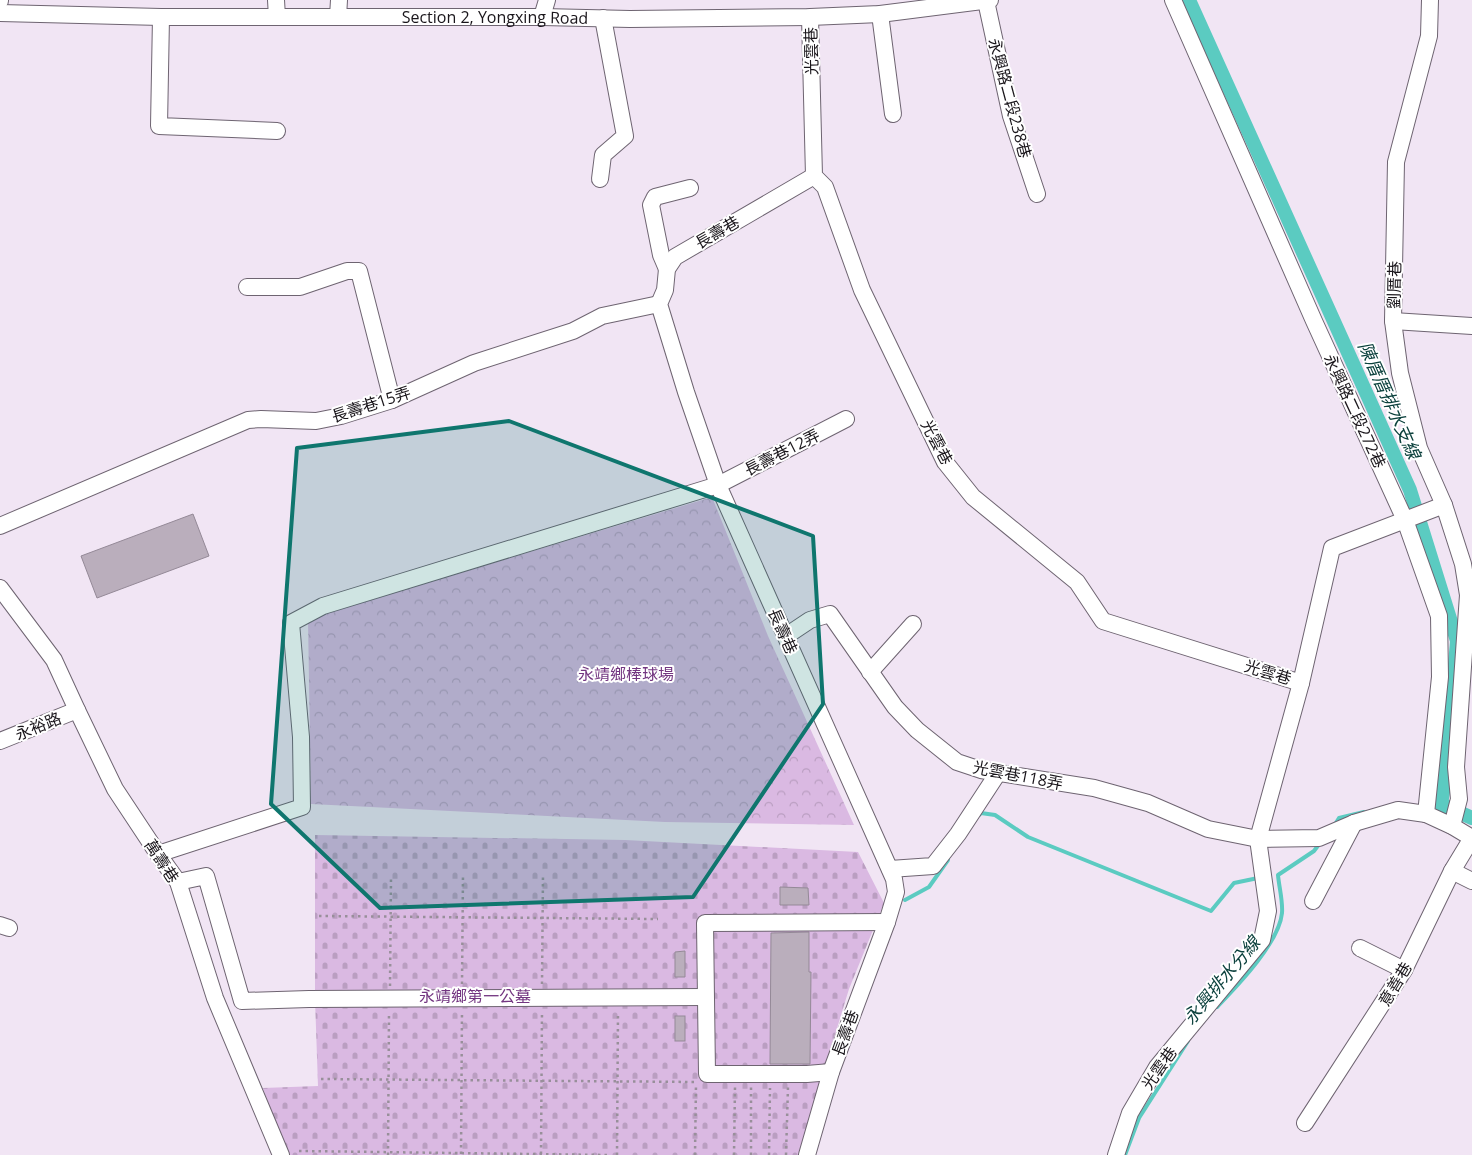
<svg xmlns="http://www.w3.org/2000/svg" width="1472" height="1155" viewBox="0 0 1472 1155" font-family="'Open Sans','Noto Sans TC',sans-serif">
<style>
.cemetery{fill:url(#cemetery-stones)}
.park{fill:url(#park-crowns)}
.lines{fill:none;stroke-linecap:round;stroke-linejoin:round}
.stream{stroke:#5bcbc1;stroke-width:4}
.canal{stroke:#5bcbc1;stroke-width:14}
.building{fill:#baaebc;stroke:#948997}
.minor-casing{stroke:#6e6471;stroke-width:18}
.path{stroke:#988f9a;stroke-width:2.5;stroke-dasharray:2.5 4;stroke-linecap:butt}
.minor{stroke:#fff;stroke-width:16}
.marked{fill:#0f766e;fill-opacity:0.2;stroke:#0f766e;stroke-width:4;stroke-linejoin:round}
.labels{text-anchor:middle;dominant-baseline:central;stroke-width:4;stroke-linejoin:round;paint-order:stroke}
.street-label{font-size:16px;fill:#19151a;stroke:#fff}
.park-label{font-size:16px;fill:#733681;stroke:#fff}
.water-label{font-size:18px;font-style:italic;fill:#0c413d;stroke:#fff}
</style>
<defs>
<pattern id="cemetery-stones" width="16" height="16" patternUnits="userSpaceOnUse" patternTransform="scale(1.25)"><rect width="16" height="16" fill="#dab9e2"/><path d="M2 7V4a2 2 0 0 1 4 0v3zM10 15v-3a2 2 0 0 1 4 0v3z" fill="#ba9ec1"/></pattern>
<pattern id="park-crowns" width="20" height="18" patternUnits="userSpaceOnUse" patternTransform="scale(1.25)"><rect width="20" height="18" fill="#dab9e2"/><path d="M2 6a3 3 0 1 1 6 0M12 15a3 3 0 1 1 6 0" fill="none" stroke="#ba9ec1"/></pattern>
</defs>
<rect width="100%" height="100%" fill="#f1e5f4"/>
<polygon class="cemetery" points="315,835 625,840 858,852 884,903 849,989 798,1155 290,1155 275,1122 263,1088 318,1086 315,999"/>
<polygon class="park" points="712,497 768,636 854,825 665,822 311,804 308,619"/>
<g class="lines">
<g class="stream">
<polyline points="1430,804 1441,804"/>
<polyline points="979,815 981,813 995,815 1028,837 1211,911 1234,883 1258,878"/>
<polyline points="1334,826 1339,818 1364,812"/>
<polyline points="905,900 929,887 948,860"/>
<path d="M1217,1007c20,-21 62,-64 65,-94 1,-12 -3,-26 -4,-38l36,-24 6,-8"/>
<polyline points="1125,1155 1139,1118 1188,1041"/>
</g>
<polyline class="canal" points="1189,0 1410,490 1457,641 1445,780 1441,804 1472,818"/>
</g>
<g class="building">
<polygon points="193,514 209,556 97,598 81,556"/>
<polygon points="780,887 808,888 809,905 780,905"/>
<polygon points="809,932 809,972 811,972 810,1064 770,1064 771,933"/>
<polygon points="685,951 685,977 675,977 675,952"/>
<rect x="675" y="1016" width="10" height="25"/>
</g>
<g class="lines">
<g class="minor-casing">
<g id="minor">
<polyline points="276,0 277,17"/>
<polyline points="1173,0 1314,321 1405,520 1439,616 1440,677 1426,814 1452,826 1472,838"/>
<polyline points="1430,0 1429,36 1396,162 1393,321 1400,373 1419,448 1444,505 1463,564 1468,595 1456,767 1459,799 1452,826"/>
<polyline points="0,1 0,0"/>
<polyline points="986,1 1011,116 1037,194"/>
<path id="s1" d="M0,13l161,4h381l88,2 180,-2 70,-3 110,-14"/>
<polyline points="880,14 893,114"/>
<polyline points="161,17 159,126 277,131"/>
<polyline points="338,17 339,0"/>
<polyline points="542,17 547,0"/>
<polyline points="810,17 814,176 825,187 862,290 945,462 973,497 1077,582 1103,621 1301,683 1332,548 1444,505"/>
<polyline points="600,179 603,155 625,136 603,18"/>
<polyline points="667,269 661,255 651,205 655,197 690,188"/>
<polyline points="247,287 300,287 347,271 359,271 392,400"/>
<polyline points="1393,321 1472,326"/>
<polyline points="0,526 248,420 261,419 316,421 341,416 392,400 474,363 573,331 602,316 659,304"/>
<polyline points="0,588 54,660 77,710 115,789 158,854 178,882 215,998 281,1155"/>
<polyline points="786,636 810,620 830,614 895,707 917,730 957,762 981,770 1094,788 1148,803 1208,829 1258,839 1319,838 1354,823 1398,810 1426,814"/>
<polyline points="870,672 913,624"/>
<polyline points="0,741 77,710"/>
<polyline points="158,854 302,807 301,737 291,623 323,606 718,485 846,419"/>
<polyline points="890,869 933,866 958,834 998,773"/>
<polyline points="1452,871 1472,881"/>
<polyline points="178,882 206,876 242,1001 309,999 705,997"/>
<polyline points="1313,901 1354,823"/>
<polyline points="0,925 9,928"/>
<polyline points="1360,948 1404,970"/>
<polyline points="831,1072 807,1074 707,1074 705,923 887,922"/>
<polyline points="1305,1123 1404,970 1452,871 1472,838"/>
<polyline points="807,1155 831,1072 887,922 896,892 894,879 718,485 686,392 659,304 665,290 667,269 675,257 814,176"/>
<polyline points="1116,1155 1130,1113 1157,1067 1262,940 1268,911 1258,839 1301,683"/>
</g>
</g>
<g class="path">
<polyline points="319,916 658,919"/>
<polyline points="462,984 463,874"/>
<polyline points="542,984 543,874"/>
<polyline points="390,986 391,878"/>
<polyline points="321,1079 696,1082"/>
<polyline points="299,1151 608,1155"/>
<polyline points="461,1154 462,1012"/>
<polyline points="541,1154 542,1012"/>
<polyline points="388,1155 389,1012"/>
<polyline points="617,1155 618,1012"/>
<polyline points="695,1155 696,1084"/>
<polyline points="734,1155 735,1087"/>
<polyline points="751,1155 751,1087"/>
<polyline points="769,1155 770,1088"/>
<polyline points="786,1155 788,1087"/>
</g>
<use href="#minor" class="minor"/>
</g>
<path class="marked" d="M509,421l304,115 10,168 -130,193 -313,11 -109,-104 26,-356z"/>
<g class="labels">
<g class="street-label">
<text stroke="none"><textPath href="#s1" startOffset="495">Section 2, Yongxing Road</textPath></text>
<text transform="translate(811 51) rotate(-91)">光雲巷</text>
<text transform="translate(1010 98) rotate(75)">永興路二段238巷</text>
<text transform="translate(717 232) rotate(-30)">長壽巷</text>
<text transform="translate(1394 285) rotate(-89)">劉厝巷</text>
<text transform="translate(371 404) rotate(-18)">長壽巷15弄</text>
<text transform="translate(1355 411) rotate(65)">永興路二段272巷</text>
<text transform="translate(937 442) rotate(62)">光雲巷</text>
<text transform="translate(782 452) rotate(-27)">長壽巷12弄</text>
<text transform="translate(783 631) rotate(66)">長壽巷</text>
<text transform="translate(1268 672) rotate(17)">光雲巷</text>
<text transform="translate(38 726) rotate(-22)">永裕路</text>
<text transform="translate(1018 775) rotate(11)">光雲巷118弄</text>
<text transform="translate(162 861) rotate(57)">萬壽巷</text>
<text transform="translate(1395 984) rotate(-59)">意善巷</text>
<text transform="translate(845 1033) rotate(-70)">長壽巷</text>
<text transform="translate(1159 1068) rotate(-55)">光雲巷</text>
</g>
<g class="park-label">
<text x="626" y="674">永靖鄉棒球場</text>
<text x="475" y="996">永靖鄉第一公墓</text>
</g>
<g class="water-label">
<text transform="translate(1390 400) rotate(66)">陳厝厝排水支線</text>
<text transform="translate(1221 980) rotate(-50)">永興排水分線</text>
</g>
</g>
</svg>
